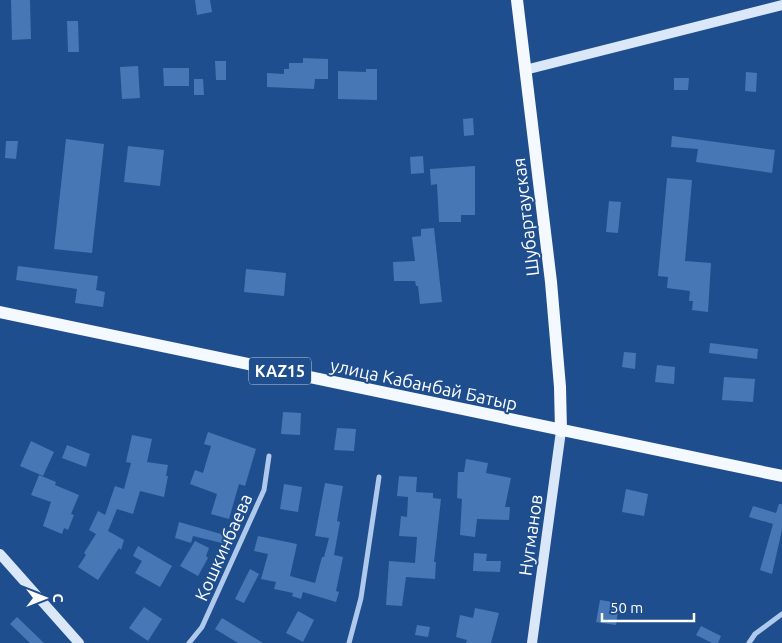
<svg xmlns="http://www.w3.org/2000/svg" width="782" height="643" viewBox="0 0 782 643" font-family="Ubuntu,sans-serif">
<style>
.building{fill:#4877b5}
.lines{fill:none;stroke-linecap:round;stroke-linejoin:round}
.street{stroke:#aec9ec;stroke-width:5}
.secondary{stroke:#dae7f9;stroke-width:10}
.primary{stroke:#f4f8ff;stroke-width:12}
.labels{text-anchor:middle;dominant-baseline:central;stroke-width:4;stroke-linejoin:round;paint-order:stroke}
.shield{fill:#1f4e8e;stroke:#bccadd;stroke-width:1}
.shield-label{font-size:16px;font-weight:bold;fill:#fff}
.street-label{font-size:18px;fill:#fff;stroke:#1f4e8e}
</style>
<rect width="100%" height="100%" fill="#1f4e8e"/>
<g class="building">
<polygon points="11,0 30,0 31,39 12,40"/>
<polygon points="195,0 210,0 212,12 197,15"/>
<polygon points="67,21 78,21 79,52 68,52"/>
<polygon points="303,58 328,59 328,79 315,79 314,89 267,87 267,73 284,74 284,69 289,69 289,63 303,63"/>
<polygon points="215,61 226,61 226,80 216,80"/>
<polygon points="138,66 140,98 122,99 120,67"/>
<polygon points="163,68 189,68 189,86 164,86"/>
<polygon points="366,69 377,69 377,100 338,99 338,71 366,72"/>
<polygon points="746,72 757,73 756,92 745,91"/>
<polygon points="674,78 689,78 688,90 674,90"/>
<polygon points="194,79 203,79 204,95 194,95"/>
<polygon points="473,118 474,135 464,136 463,119"/>
<polygon points="672,136 775,150 772,173 696,162 698,149 671,147"/>
<polygon points="66,139 104,144 92,253 54,249"/>
<polygon points="6,141 18,141 16,159 5,158"/>
<polygon points="128,146 164,150 160,186 124,182"/>
<polygon points="423,156 424,173 411,174 410,157"/>
<polygon points="475,166 475,215 461,215 461,222 439,222 437,184 431,185 430,169"/>
<polygon points="667,178 692,180 685,261 711,263 708,312 692,310 693,301 689,301 690,291 667,288 668,277 658,276"/>
<polygon points="609,201 621,202 618,233 606,232"/>
<polygon points="434,228 442,302 420,304 418,286 416,286 415,281 394,281 393,262 415,261 412,237 421,236 421,229"/>
<polygon points="18,266 98,276 96,290 105,292 103,307 75,303 77,289 16,280"/>
<polygon points="246,269 286,273 284,296 244,292"/>
<polygon points="710,343 758,349 757,359 709,353"/>
<polygon points="624,352 636,353 635,369 622,367"/>
<polygon points="657,365 675,367 674,384 655,382"/>
<polygon points="724,377 755,379 753,402 722,400"/>
<polygon points="283,412 301,413 300,435 281,434"/>
<polygon points="337,428 356,429 354,451 334,450"/>
<polygon points="208,432 256,449 245,486 239,484 229,519 211,514 217,494 190,484 195,470 203,473 211,446 204,444"/>
<polygon points="132,435 152,439 147,462 168,465 166,476 168,476 164,497 140,491 133,514 117,509 108,531 124,540 121,550 119,548 98,580 78,567 86,555 84,553 96,534 89,530 98,511 105,515 115,486 124,489 131,463 126,462"/>
<polygon points="31,441 54,452 43,476 20,466"/>
<polygon points="67,445 90,454 86,467 62,458"/>
<polygon points="466,459 488,463 486,473 511,478 505,507 510,507 509,520 477,519 475,537 460,535 462,499 457,498 458,472 464,472"/>
<polygon points="39,475 56,482 55,485 79,495 71,514 74,515 68,530 64,528 62,534 43,526 51,502 31,495"/>
<polygon points="399,476 417,477 416,492 433,493 433,498 441,499 434,562 436,562 435,579 406,577 402,606 386,605 389,561 415,563 417,537 399,536 401,516 407,517 408,497 397,496"/>
<polygon points="325,483 343,486 337,521 340,522 334,555 343,557 336,591 339,592 336,602 303,592 301,599 292,596 293,593 274,589 276,582 261,579 268,554 254,551 258,536 297,544 290,576 315,583 322,557 324,557 329,538 315,536"/>
<polygon points="284,484 302,487 298,512 280,509"/>
<polygon points="626,489 648,494 644,516 622,512"/>
<polygon points="779,504 782,504 782,530 772,574 760,570 773,524 749,517 753,506 776,513"/>
<polygon points="179,522 228,536 226,544 193,536 191,543 175,538"/>
<polygon points="195,541 209,548 206,556 208,558 198,576 180,566"/>
<polygon points="138,546 172,566 160,587 135,573 142,561 133,556"/>
<polygon points="474,553 487,554 486,561 501,561 500,572 473,571"/>
<polygon points="250,569 259,574 244,603 235,599"/>
<polygon points="600,600 619,603 616,625 596,622"/>
<polygon points="144,607 162,619 148,641 129,628"/>
<polygon points="475,608 499,613 491,643 466,643 467,640 456,637 460,615 473,618"/>
<polygon points="298,611 314,620 303,642 286,633"/>
<polygon points="17,617 44,643 30,643 10,624"/>
<polygon points="222,618 263,643 238,643 215,629"/>
<polygon points="417,625 430,627 428,637 415,635"/>
<polygon points="701,626 721,636 718,643 712,643 696,635"/>
</g>
<g class="lines">
<g class="street">
<polyline points="189,643 202,627 264,490 269,456"/>
<polyline points="349,643 361,598 379,477"/>
<polyline points="749,643 755,634 782,614"/>
</g>
<g class="secondary">
<polyline points="525,70 782,5"/>
<polyline points="0,554 79,643"/>
<polyline points="532,643 561,431"/>
</g>
<g class="primary">
<polyline points="517,0 551,282 560,387 561,431"/>
<polyline points="0,312 782,476"/>
</g>
</g>
<g class="labels">
<rect class="shield" x="249" y="357.5" width="62" height="27" rx="4"/>
<g class="shield-label">
<text x="280" y="371">KAZ15</text>
</g>
<g class="street-label">
<text transform="translate(525 217) rotate(-97)">Шубартауская</text>
<text transform="translate(424 384) rotate(12)">улица Кабанбай Батыр</text>
<text transform="translate(530 535) rotate(-82)">Нугманов</text>
<text transform="translate(223 547) rotate(-66)">Кошкинбаева</text>
</g>
</g>
<g transform="translate(45 598) rotate(90)" stroke="#1f4e8e" stroke-width="4" paint-order="stroke">
<path d="M0-4L9 19L0 12L-9 19Z" fill="#ffffff"/>
<text y="-8" font-size="14" font-weight="bold" text-anchor="middle" fill="#ffffff">С</text>
</g>
<path d="M602 613v8h92v-8" fill="none" stroke="#ffffff" stroke-width="2.5"/>
<text x="610" y="613" font-size="15" fill="#ffffff" stroke="#1f4e8e" stroke-width="4" paint-order="stroke">50 m</text>
</svg>
